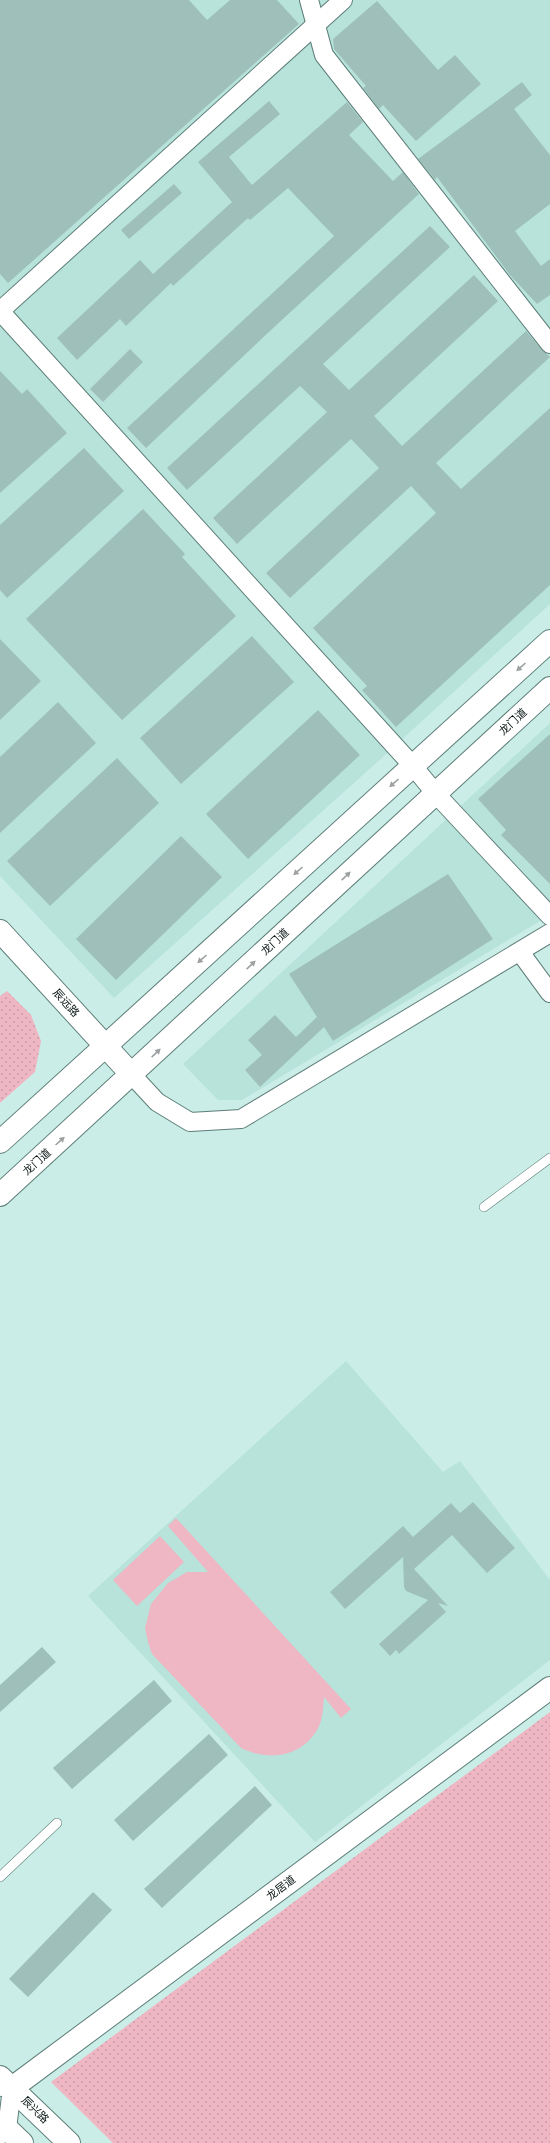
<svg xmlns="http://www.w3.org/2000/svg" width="550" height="2143" viewBox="0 0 550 2143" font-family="'Varela Round','Noto Sans SC',sans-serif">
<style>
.built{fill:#b7e3db}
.grass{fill:url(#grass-dots)}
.park{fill:#efb6c3}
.building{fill:#9fc0ba}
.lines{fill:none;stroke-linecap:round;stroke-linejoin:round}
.service-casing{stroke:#5e7e79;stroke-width:10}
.minor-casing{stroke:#5e7e79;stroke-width:20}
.tertiary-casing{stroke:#5e7e79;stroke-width:24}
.secondary-casing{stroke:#5e7e79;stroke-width:24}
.service{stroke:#fff;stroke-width:9}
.minor{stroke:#fff;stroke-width:18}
.tertiary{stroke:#fff;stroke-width:22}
.secondary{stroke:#fff;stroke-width:22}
.oneway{fill:#9ca1a1}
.labels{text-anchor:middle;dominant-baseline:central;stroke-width:3.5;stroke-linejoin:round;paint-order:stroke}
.street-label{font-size:11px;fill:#081513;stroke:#fff}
</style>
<defs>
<pattern id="grass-dots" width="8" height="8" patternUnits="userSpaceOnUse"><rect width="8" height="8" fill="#efb6c3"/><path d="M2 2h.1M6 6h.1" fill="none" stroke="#cb9ca7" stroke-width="1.8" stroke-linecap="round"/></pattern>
</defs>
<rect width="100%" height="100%" fill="#caede7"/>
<g class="built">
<polygon points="0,0 550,0 550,604 374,765 114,998 0,876"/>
<polygon points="550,723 550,915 242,1100 218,1100 183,1064"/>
<polygon points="346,1361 443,1472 460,1461 550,1580 550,1660 315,1842 88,1596"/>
</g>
<g class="grass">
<polygon points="7,991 31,1015 41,1041 35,1072 0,1103 0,996"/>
<polygon points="550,1712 550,2143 113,2143 51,2082"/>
</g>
<g class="park">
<path d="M176,1518l175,191 -10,9 -17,-21c-1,11 -1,23 -7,33 -17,28 -49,31 -76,18l-89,-94 -4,-12 -3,-14 6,-24 17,-21 19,-11h21l-40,-46z"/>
<polygon points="160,1536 184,1562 137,1606 113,1580"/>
</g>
<g class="building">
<polygon points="0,0 189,0 207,20 230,0 277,0 299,24 8,283 0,274"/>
<polygon points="377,1 438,70 455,55 481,84 416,141 383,105 379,109 363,88 366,86 334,49 333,39"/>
<polygon points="522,82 532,95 514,109 550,155 550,204 515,231 541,266 550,259 550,295 537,304 510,275 437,177 435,180 418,159"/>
<polygon points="269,101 280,114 229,157 252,185 347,102 363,122 349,135 393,181 403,172 419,194 271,330 146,448 127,428 334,236 288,188 250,220 248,218 173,286 171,283 126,326 120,319 77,360 57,338 140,260 153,274 232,202 198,162"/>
<polygon points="174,184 182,193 129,239 121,230"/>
<polygon points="430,226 450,247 323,364 349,390 474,275 498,301 374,416 402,446 526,331 542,350 550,357 436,463 461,489 550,408 550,585 396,727 362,690 367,686 313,628 436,513 411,486 290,598 266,573 379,468 351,439 237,544 213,518 327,412 300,386 187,490 167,468"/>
<polygon points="130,349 143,362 103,402 90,389"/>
<polygon points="0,371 22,394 27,389 67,433 0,493"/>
<polygon points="84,448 124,491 7,598 0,590 0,525"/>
<polygon points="143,509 185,554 182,557 236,616 122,720 26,619"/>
<polygon points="252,636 294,682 181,784 140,738"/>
<polygon points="0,639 41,681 0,720"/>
<polygon points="58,702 96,743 0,833 0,757"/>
<polygon points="318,710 360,755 248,859 206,814"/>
<polygon points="550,734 550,884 501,835 506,830 478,799"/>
<polygon points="117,758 159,803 50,906 7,861"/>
<polygon points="181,836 222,877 116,980 76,939"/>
<polygon points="448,874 493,939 333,1041 324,1027 260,1087 245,1070 262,1055 248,1040 275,1015 296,1037 317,1017 289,974"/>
<polygon points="473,1502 515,1548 487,1573 452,1535 414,1569 448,1606 438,1603 446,1612 399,1654 396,1650 390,1656 379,1644 428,1600 406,1591 404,1587 403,1557 345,1609 330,1592 403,1526 413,1537 451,1503 460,1513"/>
<polygon points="42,1647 56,1662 0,1712 0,1685"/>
<polygon points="154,1680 172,1701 72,1789 53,1768"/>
<polygon points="209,1734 228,1755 133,1841 114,1820"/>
<polygon points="255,1786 272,1805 162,1908 144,1889"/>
<polygon points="93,1892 112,1910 28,1997 9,1979"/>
</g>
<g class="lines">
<g class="service-casing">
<g id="service">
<polyline points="484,1207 550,1158"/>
<polyline points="0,1877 57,1823"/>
</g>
</g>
<g class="minor-casing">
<g id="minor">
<polyline points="309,0 324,55 550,344"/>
<polyline points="0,311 413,766 436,794 550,916"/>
<polyline points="0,311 343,0"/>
<polyline points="520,952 550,993"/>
<polyline points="132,1075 157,1102 190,1122 241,1119 550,933"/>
<polyline points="0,2135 7,2129 12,2088 2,2087"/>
</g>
</g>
<g class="tertiary-casing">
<g id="tertiary">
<polyline points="0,931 132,1075"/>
<polyline points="12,2088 550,1688"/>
</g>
</g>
<g class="secondary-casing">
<g id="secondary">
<polyline points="0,1142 550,641"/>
<polyline points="0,1195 550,688"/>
<polyline points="0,2077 69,2143"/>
<polyline points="0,2122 22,2143"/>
</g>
</g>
<use href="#service" class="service"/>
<use href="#minor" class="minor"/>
<use href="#tertiary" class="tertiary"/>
<use href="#secondary" class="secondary"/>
</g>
<defs><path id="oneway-solid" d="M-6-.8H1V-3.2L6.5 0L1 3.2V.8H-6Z"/></defs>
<g class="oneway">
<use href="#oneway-solid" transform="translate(521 667) rotate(138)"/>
<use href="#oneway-solid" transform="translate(394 783) rotate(138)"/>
<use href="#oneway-solid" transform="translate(298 871) rotate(138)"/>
<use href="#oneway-solid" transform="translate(346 876) rotate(-43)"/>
<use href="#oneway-solid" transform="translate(202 959) rotate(138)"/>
<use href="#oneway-solid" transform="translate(251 965) rotate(-43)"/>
<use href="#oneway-solid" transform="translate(156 1053) rotate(-43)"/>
<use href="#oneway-solid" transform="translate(60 1141) rotate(-42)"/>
</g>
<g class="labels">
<g class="street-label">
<text transform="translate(513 722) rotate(-43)">龙门道</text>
<text transform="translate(275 942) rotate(-43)">龙门道</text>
<text transform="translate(66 1003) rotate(48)">辰远路</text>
<text transform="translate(37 1162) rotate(-42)">龙门道</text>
<text transform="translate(281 1888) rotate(-37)">龙居道</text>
<text transform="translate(35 2110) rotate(44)">辰兴路</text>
</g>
</g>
</svg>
